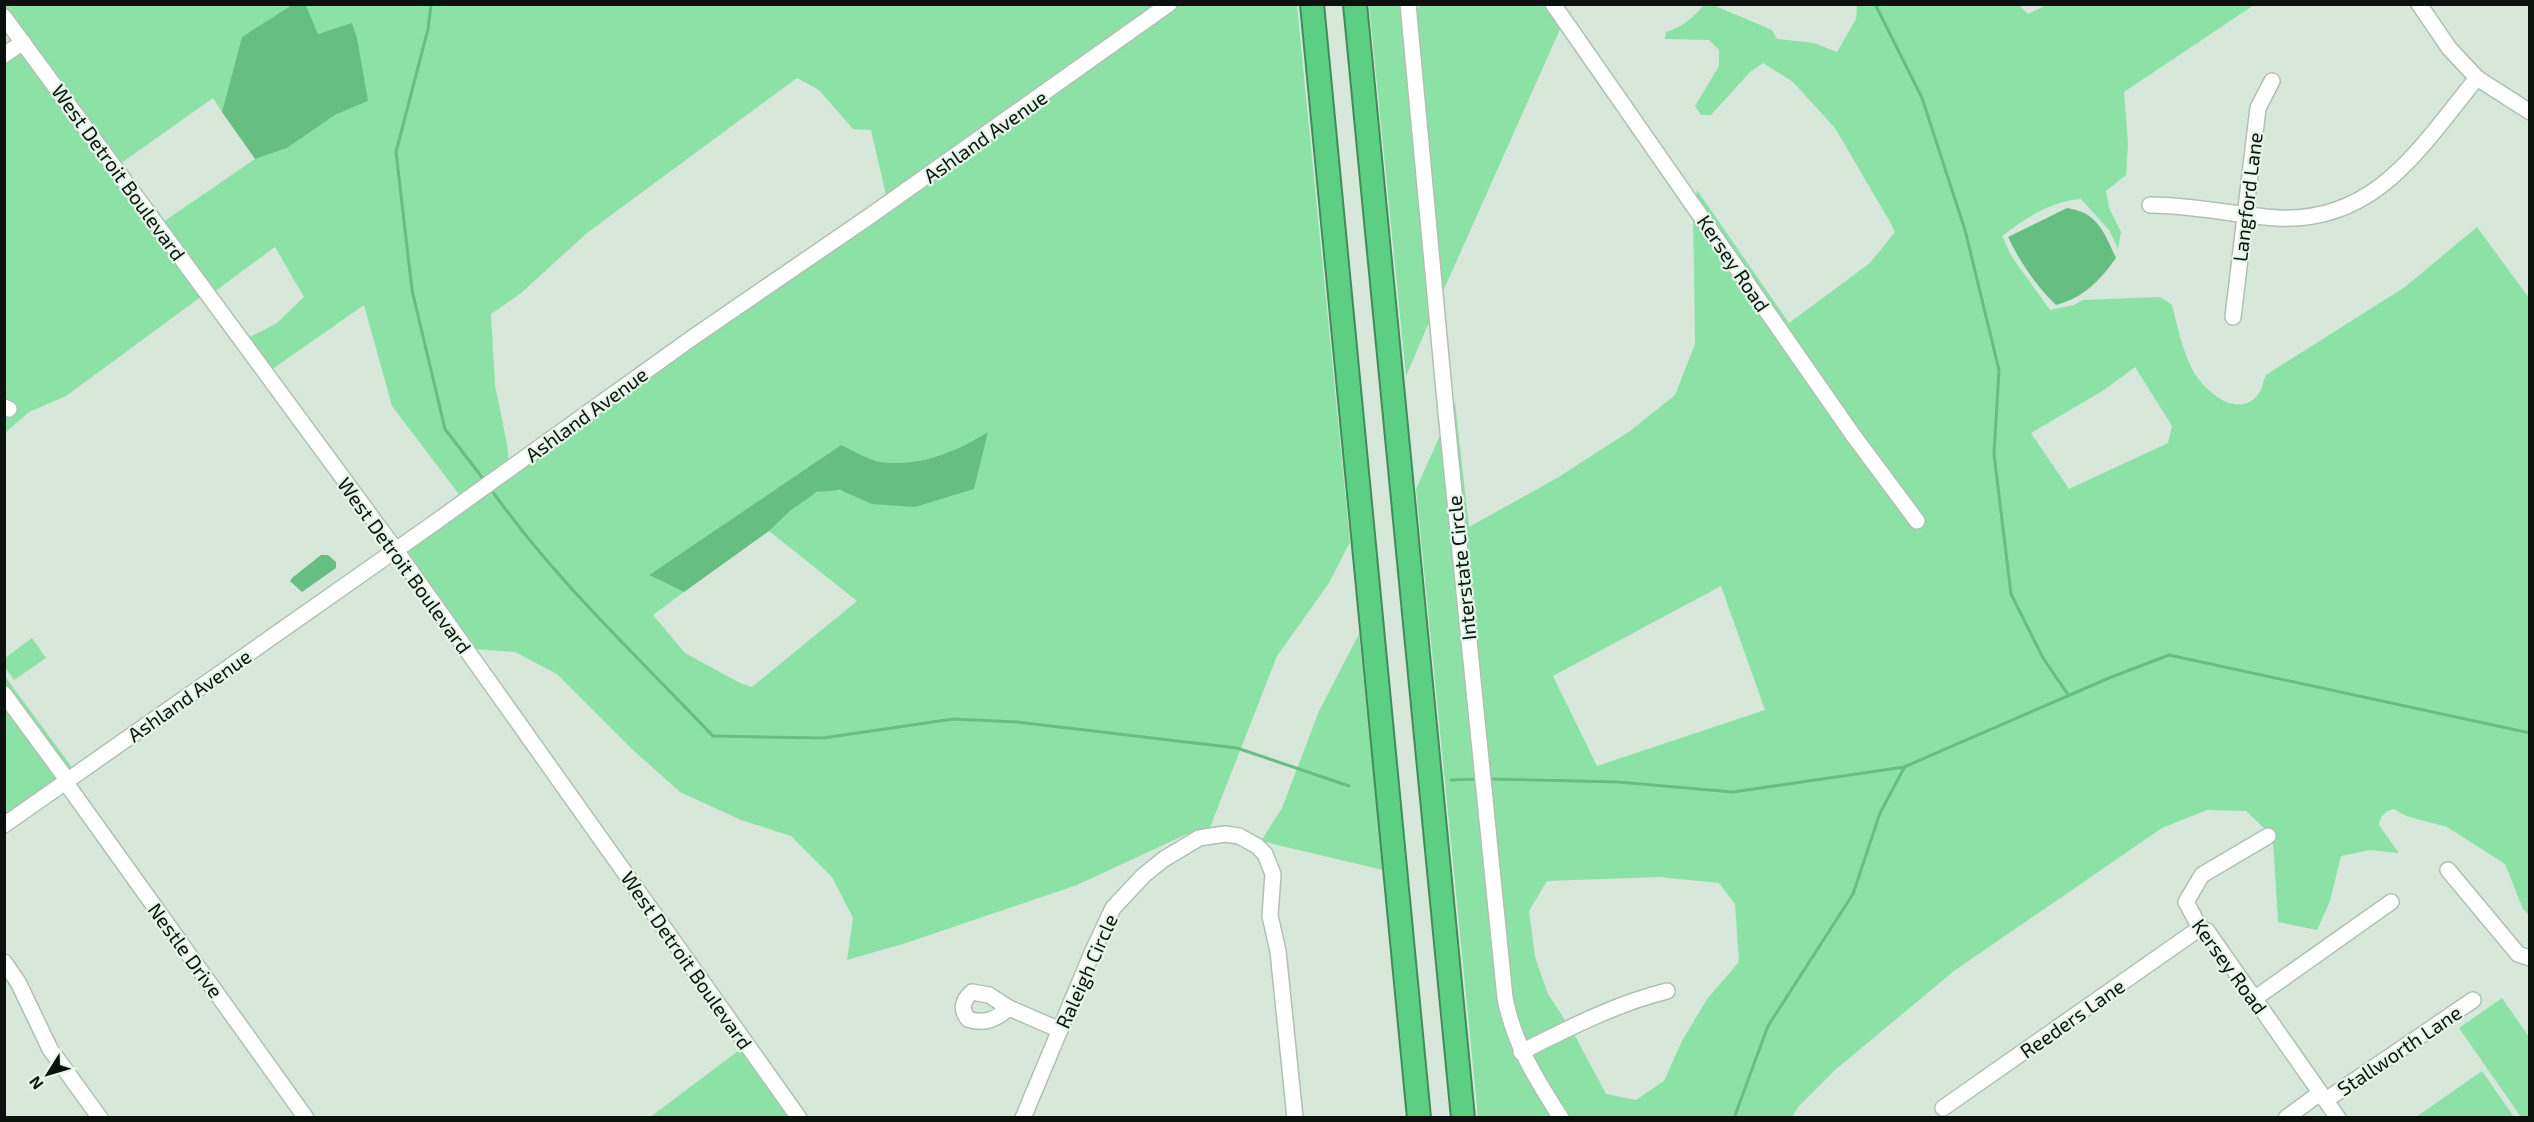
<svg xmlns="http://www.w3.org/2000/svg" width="2534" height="1122" viewBox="0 0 2534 1122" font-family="'Exo 2',sans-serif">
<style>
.green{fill:#8ce2a6;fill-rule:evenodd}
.water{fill:#66be82}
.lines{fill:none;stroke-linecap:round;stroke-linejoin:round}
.stream{stroke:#66be82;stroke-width:3}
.minor-casing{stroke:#afc0b3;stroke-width:18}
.highway-casing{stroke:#408c5b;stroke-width:26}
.minor{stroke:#fff;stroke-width:15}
.highway{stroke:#5dcf85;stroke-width:22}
.labels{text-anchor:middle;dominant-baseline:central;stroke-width:4.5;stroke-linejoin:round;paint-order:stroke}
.street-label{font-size:20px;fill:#0b110c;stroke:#e4f6e8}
</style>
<rect width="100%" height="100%" fill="#d7e8db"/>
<g class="green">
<polygon points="1422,4 1546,5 1561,27 1441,296 1415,10"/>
<path d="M2049,4l205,1 -130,87 4,52 -2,31 -20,16 3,17 12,24 -3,17 -9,-19 -28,-31c-33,3 -53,18 -79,37l10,21 38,53 24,-5 9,-5 77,-3 12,8c5,20 10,43 19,62 10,21 44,53 66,29 5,-5 6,-15 9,-21l139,-88 72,-60 52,71v617l-6,-6 -18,-45 -58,-37 -41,-11 -12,-7c-9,2 -14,7 -15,16l20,28 -29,-3 -29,6 -11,45 -13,29 -39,-8 -5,-82 3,-2 -4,-9 -5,2 -21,-20 -39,-1 -45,18 -208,143 -119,99 -36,36 -7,11h-223l-40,-63 44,-22 33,62 30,6 28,-19 18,-40 25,-42 32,-37 -4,-58 -16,-21 -60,-6 -112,4 -18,30 6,46 13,37 19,29 -43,21 -10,-30 -63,-605 4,-7 14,125 88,-49 73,-47 45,-36 20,-51 -2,-131 155,226 67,90 10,-8 -67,-89 -162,-235 1,-7 92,133 81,-60 25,-31 -5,-10 -55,-94 -42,-46 -30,-19 -13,9 -39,43h-10l-6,-9 24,-40v-16l-10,-10 -44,-1 1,-7c16,-5 27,-14 38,-27h9l59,25 5,9 37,4 23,9 19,-33 1,-14h162l9,9zM2135,367l37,59 -4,17 -99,46 -38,-56 73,-43zM1721,586l44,124 -168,56 -44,-90z"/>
<polygon points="4,5 292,5 242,38 222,112 213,98 120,164"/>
<polygon points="304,5 1160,5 797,260 886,195 871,130 853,129 819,90 797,78 587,233 520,294 491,314 495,385 507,444 509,463 461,497 392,406 364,305 271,370 248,338 277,323 304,297 275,247 214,292 163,222 255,159 287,148 335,115 368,101 352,24 318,34"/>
<path d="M1178,5h119l53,537 -21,41 -52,73 -68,174 -16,5 -6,-1 -110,51 -174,59 -56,16 6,-42 -21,-41 -41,-41 -50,-16 -61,-28 -47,-42 -76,-76 -42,-22 -41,-3 -71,-99zM988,433l-116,71c-10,-4 -21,-11 -31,-13 -28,-7 -54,22 -72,40l88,70 -105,86 -12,-4 -55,-30 -32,-38 31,-23 -35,-17 192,-130c12,5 27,15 39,17 38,5 76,-10 108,-29z"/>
<polygon points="1369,5 1403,5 1431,318 1406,376"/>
<polygon points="21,50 202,296 66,396 29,412 5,433 4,62"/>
<polygon points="1442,431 1503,1019 1517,1059 1554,1117 1478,1117 1416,489"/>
<polygon points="1359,634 1383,870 1261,841 1282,808 1319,711"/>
<polygon points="32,638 46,658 14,680 5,667 5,658"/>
<polygon points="4,675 74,770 70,773 5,684"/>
<polygon points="4,704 60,780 4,818"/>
<polygon points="2502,998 2529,1037 2529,1117 2521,1117 2459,1028"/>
<polygon points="742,1048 791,1118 649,1118"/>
<polygon points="2482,1071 2514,1117 2416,1117"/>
</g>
<g class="water">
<polygon points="292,5 306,6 318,34 352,23 357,38 368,101 335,115 287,148 255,159 222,112 242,37"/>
<path d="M2067,208c30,4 37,24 49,50 -16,22 -32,40 -60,47 -20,-19 -36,-43 -48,-68z"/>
<path d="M988,432l-14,57 -59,18 -43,-3 -32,-14 -23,2 -26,18 -22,21 -85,61 -35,-17 192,-130c12,5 27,15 40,17 38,5 75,-10 107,-30z"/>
<polygon points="321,555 328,555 336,562 336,568 302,592 290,581 292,578"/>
</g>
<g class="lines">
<g class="stream">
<polyline points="431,4 428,29 396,152 412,290 445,429 484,480"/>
<polyline points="1875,4 1922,98 1965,230 1999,370 1994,454 2011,594 2043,658 2069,696"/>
<path d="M490,488c64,91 146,167 223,248l110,2 130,-19 64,3 220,26 112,38"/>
<polyline points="1489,779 1618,782 1733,792 1904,767 2109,678 2169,655 2530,733"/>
<polyline points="1451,780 1479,779"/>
<polyline points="1734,1118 1768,1026 1853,894 1880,813 1904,768"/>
</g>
<g class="minor-casing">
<g id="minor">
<path d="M1408,4l38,408 59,586c9,46 31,81 56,120"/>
<polyline points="1553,4 1853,435 1917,521"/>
<polyline points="2419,4 2449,48 2477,78 2530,112"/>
<polyline points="4,17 395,549 799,1118"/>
<polyline points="4,55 23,42"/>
<path d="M2150,205c43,0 85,10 127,13 100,5 144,-72 200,-140"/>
<polyline points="2233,317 2258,108 2272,81"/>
<polyline points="4,407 9,409"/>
<polyline points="4,694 68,781"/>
<polyline points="66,783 306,1118"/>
<polyline points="4,825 430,526 692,338 870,216 1169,4"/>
<polyline points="2268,836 2202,875 2186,902 2200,928 2207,931 2338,1118"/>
<polyline points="2448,870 2518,954 2530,958"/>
<polyline points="4,962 18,982 50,1049 100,1118"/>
<path d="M972,992l17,3 20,13c-13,11 -25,17 -41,11 -8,-10 -5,-19 4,-27z"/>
<polyline points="2254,999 2391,902"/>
<polyline points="1009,1008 1060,1030"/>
<path d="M1521,1052c48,-24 94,-48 146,-61"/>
<polyline points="2326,1100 2473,1000"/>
<polyline points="1943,1108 2200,928"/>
<polyline points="1023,1118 1092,953 1113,908 1144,875 1164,859 1199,838 1225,834 1239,836 1257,846 1265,854 1273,874 1270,916 1278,951 1295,1118"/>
<polyline points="2286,1118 2320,1093"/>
</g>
</g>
<g class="highway-casing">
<g id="highway">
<polyline points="1312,4 1419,1118"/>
<polyline points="1355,4 1463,1118"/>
</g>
</g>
<use href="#minor" class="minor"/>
<use href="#highway" class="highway"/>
</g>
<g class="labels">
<g class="street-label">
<text transform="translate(985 136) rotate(-35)">Ashland Avenue</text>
<text transform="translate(119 172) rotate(54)">West Detroit Boulevard</text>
<text transform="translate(2247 197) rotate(-83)">Langford Lane</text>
<text transform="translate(1734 263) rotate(56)">Kersey Road</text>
<text transform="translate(586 414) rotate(-36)">Ashland Avenue</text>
<text transform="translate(405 565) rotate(54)">West Detroit Boulevard</text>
<text transform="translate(1461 568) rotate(-96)">Interstate Circle</text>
<text transform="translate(189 695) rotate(-35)">Ashland Avenue</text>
<text transform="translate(186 950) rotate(54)">Nestle Drive</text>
<text transform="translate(687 960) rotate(55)">West Detroit Boulevard</text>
<text transform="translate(2230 966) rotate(54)">Kersey Road</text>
<text transform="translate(1086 971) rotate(-66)">Raleigh Circle</text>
<text transform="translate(2072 1018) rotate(-35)">Reeders Lane</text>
<text transform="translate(2399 1050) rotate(-34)">Stallworth Lane</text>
</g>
</g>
<rect width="2534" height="1122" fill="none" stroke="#0b110c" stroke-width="12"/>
<g transform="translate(48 1074) rotate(233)" stroke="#e4f6e8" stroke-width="4.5" paint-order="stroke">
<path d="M0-4.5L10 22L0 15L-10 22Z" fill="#0b110c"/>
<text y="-9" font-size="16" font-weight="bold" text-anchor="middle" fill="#0b110c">N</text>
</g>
</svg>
